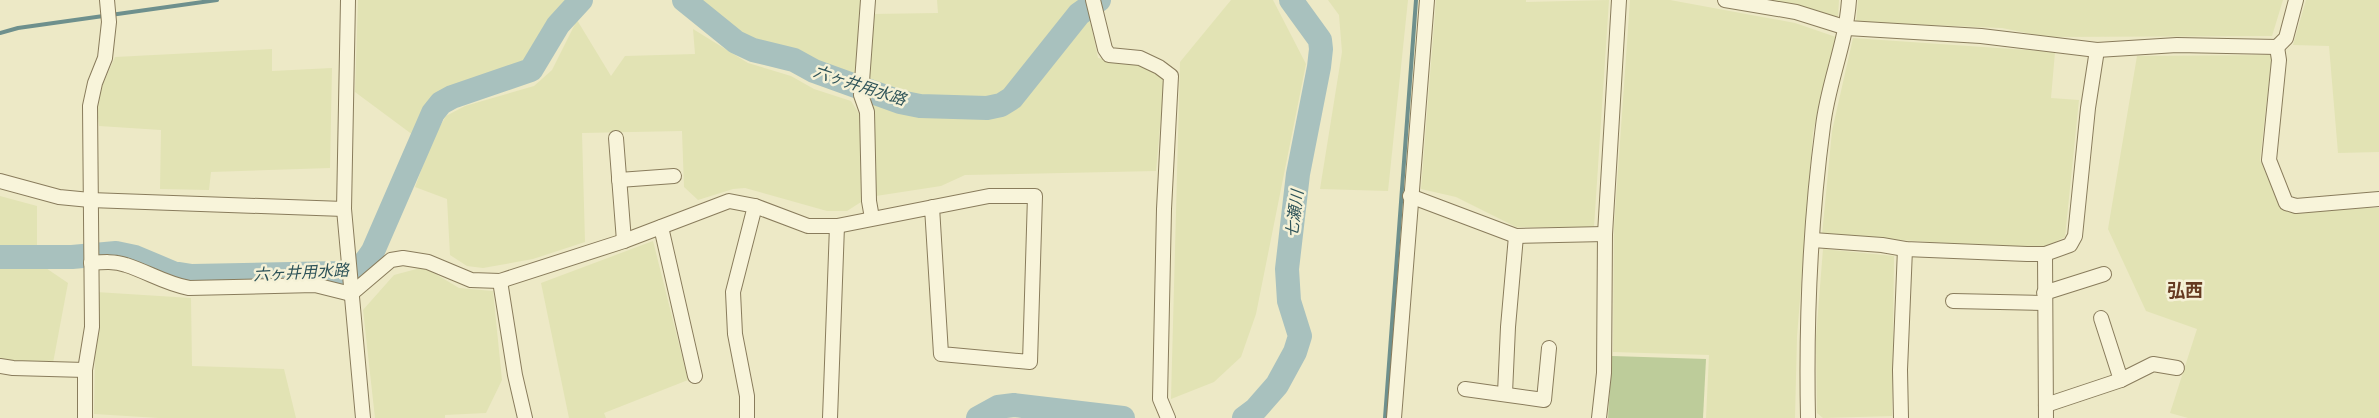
<svg xmlns="http://www.w3.org/2000/svg" width="2379" height="418" viewBox="0 0 2379 418" font-family="'Noto Serif','Noto Sans JP',serif">
<style>
.farmland{fill:#e2e3b4}
.green{fill:#bdcc9a}
.lines{fill:none;stroke-linecap:round;stroke-linejoin:round}
.stream{stroke:#6e908d;stroke-width:4}
.river{stroke:#a8c1be;stroke-width:24}
.minor-casing{stroke:#897c5c;stroke-width:16}
.minor{stroke:#f8f4da;stroke-width:14}
.labels{text-anchor:middle;dominant-baseline:central;stroke-width:5;stroke-linejoin:round;paint-order:stroke}
.water-label{font-size:16px;font-style:italic;fill:#2f5459;stroke:#f5f1d6}
.quarter-label{font-size:18px;font-weight:bold;fill:#653a20;stroke:#f5f1d6}
</style>
<rect width="100%" height="100%" fill="#ede9c6"/>
<g class="farmland">
<polygon points="358,0 574,0 562,10 530,64 513,74 454,91 433,104 417,138 355,92"/>
<polygon points="694,0 861,0 856,83 825,72 794,55 763,48 735,36"/>
<polygon points="937,0 1086,0 1098,58 1156,68 1164,83 1156,171 965,175 941,186 876,196 874,109 868,87 872,14 938,13"/>
<polygon points="1231,0 1273,0 1306,64 1256,314 1241,357 1214,382 1171,399 1180,62"/>
<polygon points="1328,0 1408,0 1388,191 1320,189 1342,52 1339,15"/>
<polygon points="1436,0 1526,0 1526,2 1609,0 1594,227 1516,227 1456,197 1421,189"/>
<polygon points="1630,0 1670,0 1795,23 1836,37 1813,132 1797,337 1795,418 1706,418 1709,355 1613,352 1614,227"/>
<polygon points="1769,0 1839,0 1838,17 1794,4"/>
<polygon points="1858,0 2283,0 2272,36 2046,37 2002,28 1856,22"/>
<polygon points="2306,0 2379,0 2379,152 2338,153 2329,46 2293,45"/>
<polygon points="577,20 611,76 625,56 695,54 693,29 748,63 791,76 814,89 851,101 860,115 861,202 847,211 827,211 745,188 733,189 698,200 684,187 682,131 582,133 585,242 533,259 483,268 467,266 450,255 447,199 415,187 434,136 446,116 465,106 534,86 552,70"/>
<polygon points="1853,38 2055,52 2051,98 2079,100 2065,237 2041,249 1822,235 1832,131"/>
<polygon points="272,49 272,71 332,68 330,168 211,172 209,190 160,189 161,130 99,126 96,100 115,57"/>
<polygon points="2272,55 2260,160 2279,206 2304,213 2347,208 2379,208 2379,418 2188,418 2170,413 2197,329 2146,311 2108,229 2137,56"/>
<polygon points="0,196 37,206 37,262 68,283 53,363 0,364"/>
<polygon points="653,241 688,380 604,413 606,418 569,418 541,283"/>
<polygon points="1823,249 1894,256 1892,416 1823,418 1817,413 1816,337"/>
<polygon points="424,267 459,288 493,291 502,380 486,413 445,415 445,418 375,418 363,310 394,275"/>
<polygon points="96,292 191,298 192,366 284,369 296,418 159,418 94,414"/>
</g>
<polygon class="green" points="1612,356 1706,359 1703,418 1608,418"/>
<g class="lines">
<g class="stream">
<polyline points="0,33 18,28 217,0"/>
<polyline points="1385,418 1416,0"/>
</g>
<g class="river">
<polyline points="684,0 736,42 753,50 794,60 814,71 900,102 920,106 987,108 1001,105 1012,98 1079,14 1099,0"/>
<path d="M0,257h72l44,-4 19,4 38,16 19,3 147,-3c19,-3 23,-5 34,-22l60,-138 8,-10 11,-6 79,-27 27,-45 23,-25"/>
<polyline points="978,418 998,407 1014,405 1123,418"/>
<polyline points="1244,418 1256,409 1277,385 1295,352 1300,336 1289,301 1287,269 1298,174 1319,67 1321,49 1320,40 1291,0"/>
</g>
<g class="minor-casing">
<g id="minor">
<polyline points="348,0 344,209 363,418"/>
<polyline points="868,0 861,95 867,112 869,201 872,218"/>
<polyline points="1093,0 1105,49 1109,55 1140,58 1159,67 1171,76 1164,209 1160,399 1168,418"/>
<polyline points="1725,0 1796,12 1847,28 1981,36 2097,50 2177,45 2277,47 2286,38 2296,0"/>
<polyline points="2277,47 2279,60 2269,160 2286,203 2296,206 2379,199"/>
<polyline points="616,138 624,241"/>
<polyline points="619,180 674,176"/>
<polyline points="0,181 59,197 90,200 344,209"/>
<polyline points="1410,196 1516,236 1605,234"/>
<polyline points="661,227 695,376"/>
<polyline points="1813,240 1882,245 1905,249 2027,254 2045,254 2070,245 2075,236 2088,108 2097,50"/>
<polyline points="2045,254 2046,418"/>
<path d="M91,263c12,-1 24,-2 35,2 22,7 40,19 63,23l126,-3 36,9"/>
<polyline points="500,281 515,375 525,418"/>
<polyline points="2044,293 2104,274"/>
<polyline points="351,294 391,260 403,258 428,262 471,280 500,281 624,241 729,201 755,206 808,226 837,226 989,196 1035,196 1030,362 941,354 932,207"/>
<polyline points="1953,301 2044,303"/>
<polyline points="2101,318 2121,380"/>
<polyline points="0,366 13,368 85,370"/>
<polyline points="1465,389 1544,400 1549,348"/>
<polyline points="1505,393 1508,327 1516,236"/>
<polyline points="2046,405 2121,380 2153,364 2177,368"/>
<polyline points="85,418 85,370 92,327 90,106 95,83 105,58 109,22 107,0"/>
<polyline points="747,418 747,396 735,334 733,292 755,206"/>
<polyline points="830,418 837,226"/>
<polyline points="1394,418 1427,0"/>
<polyline points="1599,418 1604,373 1605,234 1619,0"/>
<path d="M1808,418c-2,-97 2,-195 15,-292 5,-43 23,-82 26,-126"/>
<polyline points="1901,418 1900,370 1905,249"/>
</g>
</g>
<use href="#minor" class="minor"/>
</g>
<g class="labels">
<g class="water-label">
<text transform="translate(860 85) rotate(18)">六ヶ井用水路</text>
<text transform="translate(1294 214) rotate(-83)">七瀬川</text>
<text transform="translate(301 272) rotate(-3)">六ヶ井用水路</text>
</g>
<g class="quarter-label">
<text x="2185" y="290">弘西</text>
</g>
</g>
</svg>
